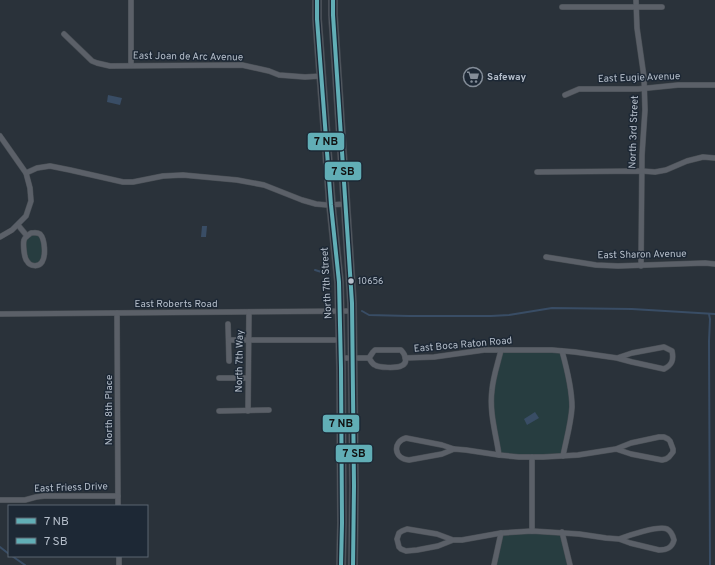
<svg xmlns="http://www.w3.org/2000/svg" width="715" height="565" viewBox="0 0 715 565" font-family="Overpass,sans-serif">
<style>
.green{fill:#273d40}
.water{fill:#394d65}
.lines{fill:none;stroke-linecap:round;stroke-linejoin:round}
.stream{stroke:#394d65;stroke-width:2}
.street-casing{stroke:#484e54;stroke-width:6}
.primary-casing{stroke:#484e56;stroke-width:10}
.street{stroke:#5b6068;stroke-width:5}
.primary{stroke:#5e6369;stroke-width:8}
.bus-1-casing{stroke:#1d2835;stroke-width:7}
.bus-2-casing{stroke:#1d2835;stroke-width:7}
.bus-1{stroke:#61aeb6;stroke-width:4}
.bus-2{stroke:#61aeb6;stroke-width:4}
.bus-dot{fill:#b5beca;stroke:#1d2835;stroke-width:1.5}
.labels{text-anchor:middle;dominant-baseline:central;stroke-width:3;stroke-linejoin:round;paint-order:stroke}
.bus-label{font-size:9px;fill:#b5beca;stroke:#1d2835;text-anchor:start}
.street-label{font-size:10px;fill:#b5beca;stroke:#1d2835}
.poi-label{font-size:10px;font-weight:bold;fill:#b5beca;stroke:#1d2835;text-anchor:start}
.line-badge{stroke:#1d2835;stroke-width:1.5}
.pale-badge-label{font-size:11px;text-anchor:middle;font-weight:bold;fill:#111}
</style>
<rect width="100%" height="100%" fill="#2a323a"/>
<g class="green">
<polygon points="37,233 42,238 42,263 29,264 24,245 27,236"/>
<polygon points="501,350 562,351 572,402 563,456 499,455 491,405"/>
<polygon points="562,532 570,565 494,565 501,533"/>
</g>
<g class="water">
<polygon points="108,95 122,98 120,105 107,102"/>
<polygon points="202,226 207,226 206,237 201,237"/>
<polygon points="535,412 539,418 527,425 524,419"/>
</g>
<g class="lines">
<g class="stream">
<polyline points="315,270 328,274"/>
<polyline points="362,311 369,315 409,316 491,316 509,315 552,308 632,309 715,314"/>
<polyline points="709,314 710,319 709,341 710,565"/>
<polyline points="0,547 9,554"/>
<polyline points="12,556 25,565"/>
</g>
<g class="street-casing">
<g id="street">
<polyline points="636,0 637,28 644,77 645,110 642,155 641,266"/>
<polyline points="562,7 662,7"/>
<polyline points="64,34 92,61 97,63 110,66 242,65 269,71 279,75 305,77 322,76"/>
<polyline points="131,65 131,0"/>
<polyline points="565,95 579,89 638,89 678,85 715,85"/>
<polyline points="0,136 26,173 30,188 31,201 26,216 12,230 0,237"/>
<polyline points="537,172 642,171 655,172 666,170 687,161 703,157 715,158"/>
<polyline points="26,173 37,168 50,166 70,170 123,182 133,182 163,176 183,175 237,180 264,185 302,200 316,204 327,205 346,204"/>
<polyline points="18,225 27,236"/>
<path d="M31,233c3,0 6,-1 9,1 5,5 6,22 2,28 -3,5 -12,5 -15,-1 -3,-3 -4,-17 -3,-21 1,-3 4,-5 7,-7z"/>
<polyline points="546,257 596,265 618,266 705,263 715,264"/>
<polyline points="117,313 118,506"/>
<polyline points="0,314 352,311"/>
<polyline points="228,324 229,361"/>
<polyline points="229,340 340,340"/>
<path d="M375,350h26c4,4 8,13 0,16 -4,2 -22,2 -26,-1 -3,-1 -4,-4 -6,-7l4,-6z"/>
<path d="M562,351c5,18 10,37 10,56 -1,17 -6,33 -9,49"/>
<polyline points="341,358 369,358"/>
<path d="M405,358l29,-1 50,-7h68l23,2 42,6 15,4 32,7c8,-4 10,-9 8,-18l-8,-4 -32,6 -15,5"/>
<polyline points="219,378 248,378"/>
<polyline points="219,411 269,410"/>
<polyline points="248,411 249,312"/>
<path d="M454,449l-12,5 -33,6c-15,-1 -17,-18 -3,-22l36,7 12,4 12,1 33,5 20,2h24l35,-2 38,-6 15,-6 28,-6h5l4,2 2,2 3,8v3l-4,5 -3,2 -4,1 -31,-6 -15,-5"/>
<path d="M499,455c-3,-21 -10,-43 -7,-65 1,-13 6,-27 9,-40"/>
<polyline points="532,457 532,531"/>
<polyline points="0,500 25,500 36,497 44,496 118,496"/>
<polyline points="562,532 570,565"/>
<path d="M453,540l-16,-6 -30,-5 -5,2 -3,2 -2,6 2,8 2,2 5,2 11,-1 21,-4 15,-6h9l39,-7 31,-2 47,3 27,4 13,1 11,4 29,7c8,0 13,-2 15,-10 -1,-4 -3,-9 -7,-11 -8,-4 -40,7 -48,10"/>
<polyline points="119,556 119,565"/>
<polyline points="494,565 501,533"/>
</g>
</g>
<g class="primary-casing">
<g id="primary">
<polyline points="317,0 317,19 331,205 339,282 341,368 342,523 341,565"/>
<polyline points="333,0 333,15 352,303 354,486 353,565"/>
</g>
</g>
<use href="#street" class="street"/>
<use href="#primary" class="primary"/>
<g class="bus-1-casing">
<polyline id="bus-1" points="317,0 317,19 331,205 339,282 341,368 342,523 341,565"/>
</g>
<g class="bus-2-casing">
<polyline id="bus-2" points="333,0 333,15 352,303 354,486 353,565"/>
</g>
<use href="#bus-1" class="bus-1"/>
<use href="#bus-2" class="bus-2"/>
</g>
<defs>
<g id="supermarket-ring" transform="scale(1)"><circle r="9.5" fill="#1d2835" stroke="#848d98" stroke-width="1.5"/><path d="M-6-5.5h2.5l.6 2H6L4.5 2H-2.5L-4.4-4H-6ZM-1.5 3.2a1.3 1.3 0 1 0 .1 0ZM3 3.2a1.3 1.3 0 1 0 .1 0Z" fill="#848d98"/></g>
</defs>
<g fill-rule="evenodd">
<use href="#supermarket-ring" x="473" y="77"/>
</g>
<circle class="bus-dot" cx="351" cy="281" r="3.5"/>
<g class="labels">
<g class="bus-label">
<text x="358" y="281">10656</text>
</g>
<g class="street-label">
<text transform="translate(188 57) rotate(1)">East Joan de Arc Avenue</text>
<text transform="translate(639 78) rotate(-2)">East Eugie Avenue</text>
<text transform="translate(634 132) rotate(-88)">North 3rd Street</text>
<text transform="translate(642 255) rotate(-1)">East Sharon Avenue</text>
<text transform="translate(327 283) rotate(-93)">North 7th Street</text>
<text x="176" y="304">East Roberts Road</text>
<text transform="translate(463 345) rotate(-5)">East Boca Raton Road</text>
<text transform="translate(240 361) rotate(-89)">North 7th Way</text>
<text transform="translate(109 410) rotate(-90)">North 8th Place</text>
<text transform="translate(71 488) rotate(-2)">East Friess Drive</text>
</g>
<g class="poi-label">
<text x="487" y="77">Safeway</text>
</g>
</g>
<g class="line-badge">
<rect x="307" y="132" width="38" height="19" rx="4" fill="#61aeb6"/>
<rect x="324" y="161" width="38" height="20" rx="4" fill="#61aeb6"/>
<rect x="322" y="414" width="38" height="19" rx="4" fill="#61aeb6"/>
<rect x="335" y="444" width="38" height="19" rx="4" fill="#61aeb6"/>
</g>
<g class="pale-badge-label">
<text x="326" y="145">7 NB</text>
<text x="343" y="175">7 SB</text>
<text x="341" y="427">7 NB</text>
<text x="354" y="457">7 SB</text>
</g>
<rect x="8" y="505" width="140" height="52" fill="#1d2835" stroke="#5a6471"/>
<rect x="16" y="518" width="20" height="6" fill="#61aeb6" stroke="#5a6471"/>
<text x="44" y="525" font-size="12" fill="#b5beca">7 NB</text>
<rect x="16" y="538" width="20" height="6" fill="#61aeb6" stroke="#5a6471"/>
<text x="44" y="545" font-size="12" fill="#b5beca">7 SB</text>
</svg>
